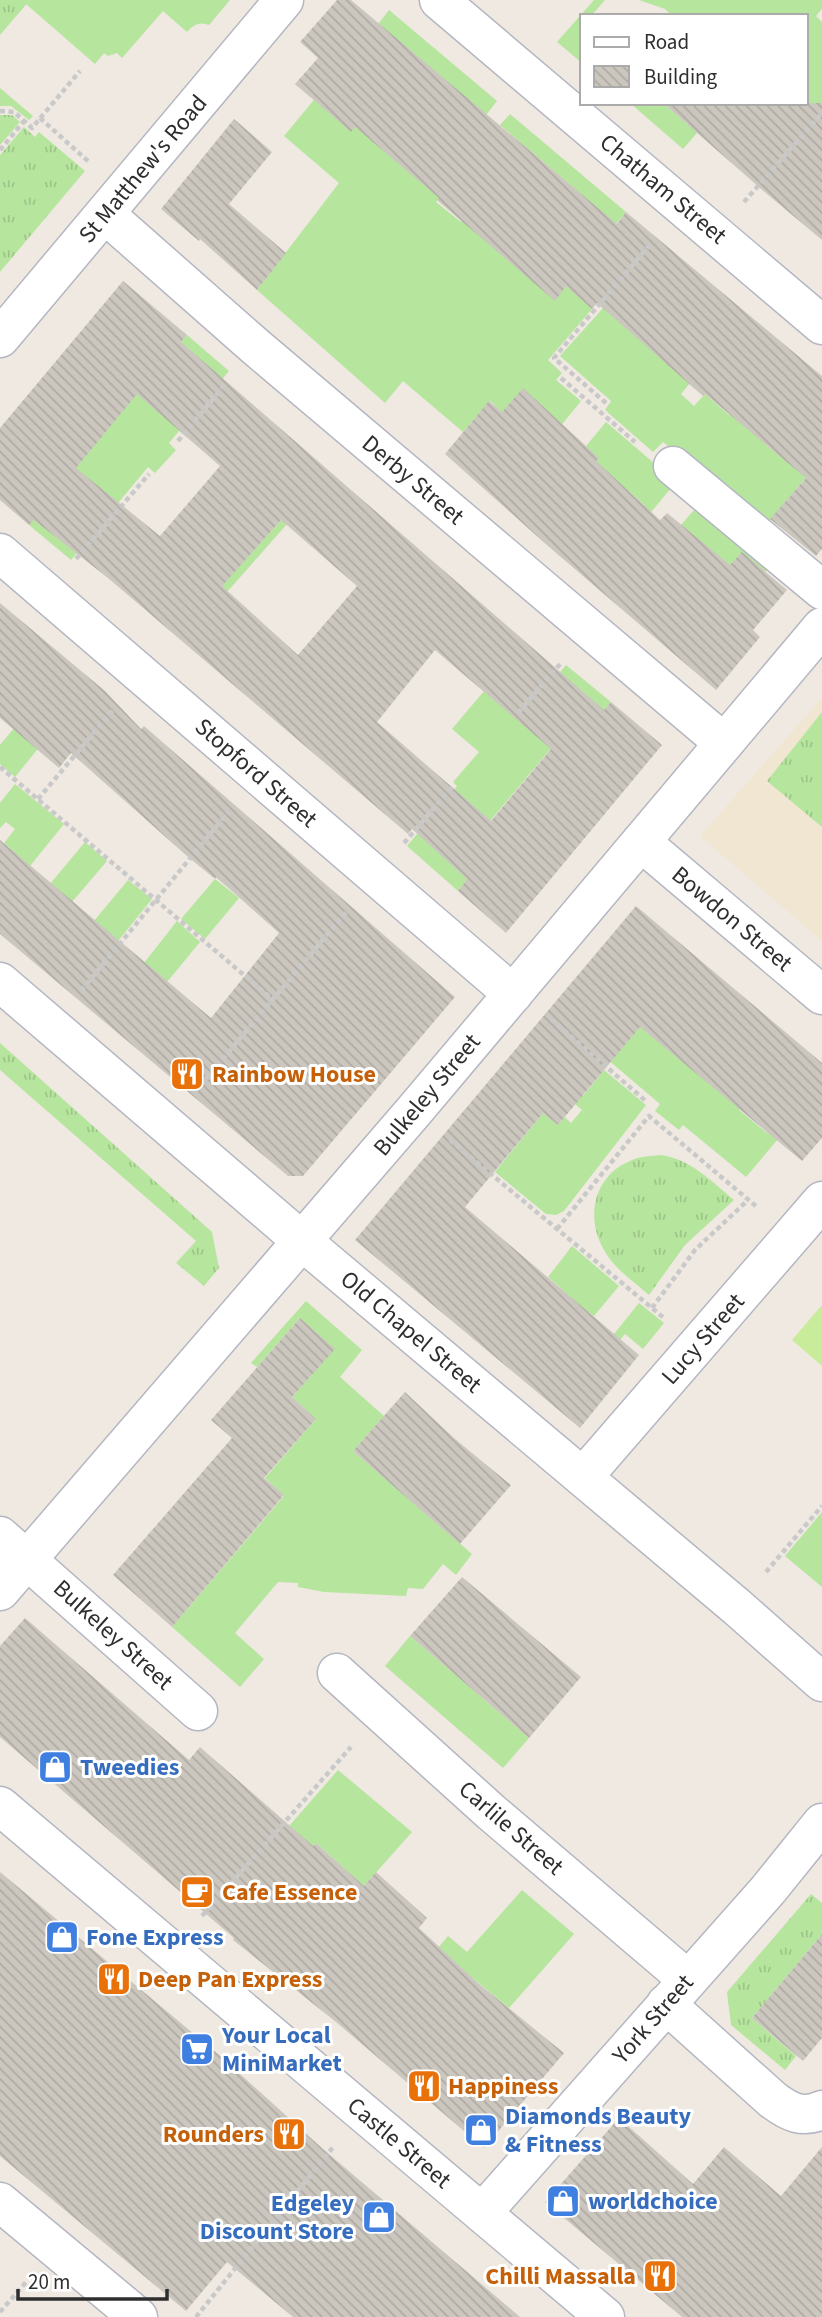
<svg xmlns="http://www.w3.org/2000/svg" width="822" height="2317" viewBox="0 0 822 2317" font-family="'Source Sans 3',sans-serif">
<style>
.education{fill:#f0e6d1}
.grass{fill:url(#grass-tufts)}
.garden{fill:#b6e59e}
.pitch{fill:#c9ec9a}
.building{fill:url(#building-back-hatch);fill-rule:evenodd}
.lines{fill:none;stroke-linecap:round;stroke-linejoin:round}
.minor-casing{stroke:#b4b7c1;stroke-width:41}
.path{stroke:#c9c9c9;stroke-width:4.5;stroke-dasharray:5 3.5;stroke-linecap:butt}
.minor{stroke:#fff;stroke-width:38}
.labels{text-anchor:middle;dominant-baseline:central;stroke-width:6;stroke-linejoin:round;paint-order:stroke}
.street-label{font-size:24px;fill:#2e2e2e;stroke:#fff}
.food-label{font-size:24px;font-weight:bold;fill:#c56008;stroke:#fff;text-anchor:start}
.shop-label{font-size:24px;font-weight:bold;fill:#366cbe;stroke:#fff;text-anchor:start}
</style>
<defs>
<pattern id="grass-tufts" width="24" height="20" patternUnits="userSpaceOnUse" patternTransform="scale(1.75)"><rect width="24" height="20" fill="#b6e59e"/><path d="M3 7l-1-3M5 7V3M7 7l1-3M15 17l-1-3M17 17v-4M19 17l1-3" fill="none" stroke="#9dc588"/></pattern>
<pattern id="building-back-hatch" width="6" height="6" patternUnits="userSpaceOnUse" patternTransform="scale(1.75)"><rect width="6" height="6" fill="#cbc7bf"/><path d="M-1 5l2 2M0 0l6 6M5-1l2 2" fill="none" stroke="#afaba4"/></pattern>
</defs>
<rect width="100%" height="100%" fill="#efe9e1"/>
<polygon class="education" points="822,698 822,941 700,836"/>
<g class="grass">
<polygon points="0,0 30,0 0,35"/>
<polygon points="0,88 33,116 29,120 11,106 0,106"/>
<polygon points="0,115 12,115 20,122 0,145"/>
<polygon points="24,127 35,137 39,132 85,171 0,272 0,155"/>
<polygon points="822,712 822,827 767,781"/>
<polygon points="0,1043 212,1232 219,1268 204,1286 176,1263 196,1241 0,1070"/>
<path d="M662,1155c30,5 50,27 72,45l-49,45 -36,50c-16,-14 -37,-28 -46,-47 -18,-32 -8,-73 27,-87 10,-5 22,-5 32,-6z"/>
<polygon points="811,1894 822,1903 822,1934 752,2018 796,2056 785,2070 731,2025 727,1992"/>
</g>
<g class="garden">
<path d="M30,0h200l-21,25c-10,-4 -16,0 -22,7l-24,-21 -41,47 -5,-5 -9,3 -4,-3 -9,11 -69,-60z"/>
<polygon points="594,0 605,0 591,16 582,16 582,26 579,30 582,33 582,63 557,42"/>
<polygon points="639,0 822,0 822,9 816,16 822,22 822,104 806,103 806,16 672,16 665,9"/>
<polygon points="389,10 497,101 486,115 378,24"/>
<polygon points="337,72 373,104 466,166 436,202 461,222 478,202 611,220 500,125 510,114 626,212 580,269 592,309 548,360 562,373 556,380 581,401 542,449 490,401 463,432 403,381 385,403 257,290 339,183 284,136"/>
<polygon points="630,103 663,103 688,125 708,103 723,103 683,149"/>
<polygon points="603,308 704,366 681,394 694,406 705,394 729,415 743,399 779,429 766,445 780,456 783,453 809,474 764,527 663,442 653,452 605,410 611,401 560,356"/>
<polygon points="187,335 229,371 169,443 176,450 155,473 148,467 71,560 29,525 138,391"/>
<polygon points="606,422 676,482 637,529 629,522 644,505 630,492 579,481 598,458 586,446"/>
<polygon points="700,503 772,564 734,610 681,525"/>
<polygon points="282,519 287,524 227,592 221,586"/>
<polygon points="566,665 611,702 604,711 553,746 464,852 453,866 467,879 458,891 407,846 457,786 453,782 479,752 452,729 484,691 520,720"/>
<polygon points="25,715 49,735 15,777 0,764 0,745"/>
<polygon points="15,784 64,824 30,866 4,843 15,829 6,822 0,828 0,803"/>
<polygon points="85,842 107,861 72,902 50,884"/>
<polygon points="215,879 239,898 205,939 181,919"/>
<polygon points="128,880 152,899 118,941 94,921"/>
<polygon points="177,921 200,942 167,982 144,963"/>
<polygon points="604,995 752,1093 739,1110 767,1133 779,1119 789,1126 746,1177 683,1125 679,1130 655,1111 660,1104 574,1031"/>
<polygon points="604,1070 646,1105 564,1211 556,1215 546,1214 495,1172 543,1113 558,1125 565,1117 571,1123 582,1110 561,1092 568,1083 583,1096"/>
<polygon points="572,1246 619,1286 594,1316 579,1305 549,1306 563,1290 548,1277"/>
<polygon points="306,1301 362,1350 340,1377 384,1416 353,1451 472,1554 456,1575 443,1564 423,1589 408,1588 406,1596 324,1592 298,1587 298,1583 278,1582 235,1633 264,1659 240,1687 172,1627 284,1496 265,1478 316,1419 292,1397 334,1349 300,1318 257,1367 251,1363"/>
<polygon points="639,1303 664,1323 643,1349 625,1334 608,1354 602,1349"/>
<polygon points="822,1512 822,1587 785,1556"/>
<polygon points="410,1636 529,1738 503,1768 385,1666"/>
<polygon points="338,1770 412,1832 364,1886 316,1843 306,1854 283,1833"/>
<polygon points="522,1890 574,1934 509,2008 437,1949 448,1936 467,1952"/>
</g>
<polygon class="pitch" points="822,1305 822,1366 792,1340"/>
<g class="building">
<polygon points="337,0 351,0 617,224 626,212 822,376 822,549 816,556 770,519 806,478 705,394 703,396 597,303 592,309 566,286 555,301 437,200 439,198 355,127 351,132 295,84 318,58 300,42"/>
<polygon points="663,103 822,103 822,240 760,188"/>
<polygon points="234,119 272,152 229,204 286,253 257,290 200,239 199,241 161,209"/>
<path d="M123,281l64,54 -6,7 423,368 7,-8 51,43 -156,188 -48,-42 9,-12 -55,-50 -4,5 -300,-256 -74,-58 -5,5 -29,-25v-72zM137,394l83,72 -60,70 -84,-68zM281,520l76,66 -59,69 -76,-69zM435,650l116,99 -60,72 -114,-99z"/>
<polygon points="523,388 599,458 596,461 660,520 667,513 730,565 742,552 787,590 753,630 760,637 716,690 548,546 445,454 489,401 502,412"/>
<polygon points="0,603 105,691 141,729 144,726 455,997 303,1176 288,1176 0,934 0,840 211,1018 279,933 216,877 215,879 187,856 71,753 59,768 0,718"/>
<polygon points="636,906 822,1063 822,1138 802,1161 640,1027 558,1125 543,1113 465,1207 639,1355 580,1428 355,1240"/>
<polygon points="300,1318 335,1349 292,1397 316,1419 264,1478 284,1495 172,1627 113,1575 232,1438 211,1420"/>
<polygon points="405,1392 455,1439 511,1485 460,1544 353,1451"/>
<polygon points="462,1577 581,1677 529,1738 410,1636"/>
<polygon points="25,1618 189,1760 200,1747 313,1846 316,1843 364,1886 376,1872 427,1918 419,1928 479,1984 564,2053 484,2148 336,2022 233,1940 234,1938 0,1737 0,1646"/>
<polygon points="0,1872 218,2054 323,2149 520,2317 293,2317 227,2262 186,2311 0,2156"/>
<polygon points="822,1934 822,2038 803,2061 752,2018"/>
<polygon points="619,2118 693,2184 724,2147 781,2196 822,2147 822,2317 682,2317 545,2202"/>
</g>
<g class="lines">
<g class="minor-casing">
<g id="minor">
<polyline points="439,0 822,325"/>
<polyline points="105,214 256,347 724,743"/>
<polyline points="0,338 284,0"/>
<polyline points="673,466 822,590"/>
<polyline points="0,553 513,994"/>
<polyline points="641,842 822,995"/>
<polyline points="0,982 302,1241 737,1607 822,1682"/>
<polyline points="583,1477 822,1201"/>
<polyline points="0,1536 198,1711"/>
<polyline points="0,1591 414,1111 822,627"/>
<polyline points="337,1673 491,1812 687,1979"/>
<polyline points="0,1806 605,2317"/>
<path d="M666,2004l107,96c16,12 29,19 49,10"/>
<polyline points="0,2202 138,2317"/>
<polyline points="482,2213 768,1890 822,1823"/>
</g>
</g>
<g class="path">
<polyline points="0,111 14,112 32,128 80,71"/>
<polyline points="40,118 89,162"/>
<polyline points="0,150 24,121"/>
<polyline points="744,202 822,113"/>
<polyline points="561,378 635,442"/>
<polyline points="606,403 554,358 652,242"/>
<polyline points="178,441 227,382"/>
<polyline points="76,559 149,474"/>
<polyline points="518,713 561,663"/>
<polyline points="0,767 272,999"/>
<polyline points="38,799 114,709"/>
<polyline points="404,843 453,786"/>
<polyline points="81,991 229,811"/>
<polyline points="551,1019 647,1102"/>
<polyline points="195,1092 347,911"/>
<polyline points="450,1140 664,1318"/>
<polyline points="557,1229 649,1116 757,1207"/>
<polyline points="652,1308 695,1250 748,1200"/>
<polyline points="766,1572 822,1506"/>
<polyline points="202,1916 351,1747"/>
<polyline points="0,2312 27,2281"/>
<polyline points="196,2317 334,2146"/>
</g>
<use href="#minor" class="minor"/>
</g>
<defs>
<g id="restaurant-square" transform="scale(1.75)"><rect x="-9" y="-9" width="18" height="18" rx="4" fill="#e8710a" stroke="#fff"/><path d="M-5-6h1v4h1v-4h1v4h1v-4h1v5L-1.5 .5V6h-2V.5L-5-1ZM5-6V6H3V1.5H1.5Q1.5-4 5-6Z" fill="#fff"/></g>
<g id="shop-square" transform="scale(1.75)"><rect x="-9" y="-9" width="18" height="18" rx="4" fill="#3f7fe0" stroke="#fff"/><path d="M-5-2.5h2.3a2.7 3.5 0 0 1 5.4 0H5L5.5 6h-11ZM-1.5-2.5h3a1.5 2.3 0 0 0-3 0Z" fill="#fff"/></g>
<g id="cafe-square" transform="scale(1.75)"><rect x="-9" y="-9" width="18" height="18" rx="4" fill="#e8710a" stroke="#fff"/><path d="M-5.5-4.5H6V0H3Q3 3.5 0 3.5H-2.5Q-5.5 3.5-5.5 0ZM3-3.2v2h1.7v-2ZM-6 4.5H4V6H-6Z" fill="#fff"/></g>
<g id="supermarket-square" transform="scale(1.75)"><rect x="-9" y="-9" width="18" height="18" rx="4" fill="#3f7fe0" stroke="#fff"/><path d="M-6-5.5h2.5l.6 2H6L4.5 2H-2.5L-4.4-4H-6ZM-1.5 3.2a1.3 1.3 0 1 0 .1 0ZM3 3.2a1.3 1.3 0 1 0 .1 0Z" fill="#fff"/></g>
</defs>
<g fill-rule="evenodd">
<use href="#restaurant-square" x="187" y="1074"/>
<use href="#shop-square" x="55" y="1767"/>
<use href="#cafe-square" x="197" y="1892"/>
<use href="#shop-square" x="62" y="1937"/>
<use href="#restaurant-square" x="114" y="1979"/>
<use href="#supermarket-square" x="197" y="2049"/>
<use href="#restaurant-square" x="424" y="2086"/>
<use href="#shop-square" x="481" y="2130"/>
<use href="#restaurant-square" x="289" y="2134"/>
<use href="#shop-square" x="563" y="2201"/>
<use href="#shop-square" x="379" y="2217"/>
<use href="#restaurant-square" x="660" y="2276"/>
</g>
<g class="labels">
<g class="street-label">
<text transform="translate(143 169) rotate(-50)">St Matthew's Road</text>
<text transform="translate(663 189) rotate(40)">Chatham Street</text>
<text transform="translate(413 480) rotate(40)">Derby Street</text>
<text transform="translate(256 773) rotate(41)">Stopford Street</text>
<text transform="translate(732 919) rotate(40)">Bowdon Street</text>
<text transform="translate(427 1095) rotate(-50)">Bulkeley Street</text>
<text transform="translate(411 1332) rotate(40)">Old Chapel Street</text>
<text transform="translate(703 1339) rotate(-49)">Lucy Street</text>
<text transform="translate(113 1635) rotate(42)">Bulkeley Street</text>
<text transform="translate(511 1828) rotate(41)">Carlile Street</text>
<text transform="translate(653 2019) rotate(-49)">York Street</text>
<text transform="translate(399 2143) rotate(40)">Castle Street</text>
</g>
<g class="food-label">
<text x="212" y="1074">Rainbow House</text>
<text x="222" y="1892">Cafe Essence</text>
<text x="138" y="1979">Deep Pan Express</text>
<text x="448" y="2086">Happiness</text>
<text x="264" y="2134" text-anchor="end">Rounders</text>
<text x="636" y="2276" text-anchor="end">Chilli Massalla</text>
</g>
<g class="shop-label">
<text x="80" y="1767">Tweedies</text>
<text x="86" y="1937">Fone Express</text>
<text x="222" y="2035">Your Local<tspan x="222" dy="28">MiniMarket</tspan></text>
<text x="505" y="2116">Diamonds Beauty<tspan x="505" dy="28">&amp; Fitness</tspan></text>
<text x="588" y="2201">worldchoice</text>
<text x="354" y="2203" text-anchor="end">Edgeley<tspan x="354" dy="28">Discount Store</tspan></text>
</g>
</g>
<rect x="580" y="14" width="228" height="91" fill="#ffffff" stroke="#ababab" stroke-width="2"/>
<rect x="594" y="37" width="35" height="10" fill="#ffffff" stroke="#ababab" stroke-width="2"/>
<text x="644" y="49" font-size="21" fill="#2e2e2e">Road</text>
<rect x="594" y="66" width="35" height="21" fill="url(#building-back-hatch)" stroke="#ababab" stroke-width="2"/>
<text x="644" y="84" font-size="21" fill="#2e2e2e">Building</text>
<path d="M18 2289v10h149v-10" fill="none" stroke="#2e2e2e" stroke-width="3.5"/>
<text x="28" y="2289" font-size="21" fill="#2e2e2e" stroke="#ffffff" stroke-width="5" paint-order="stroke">20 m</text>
</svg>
